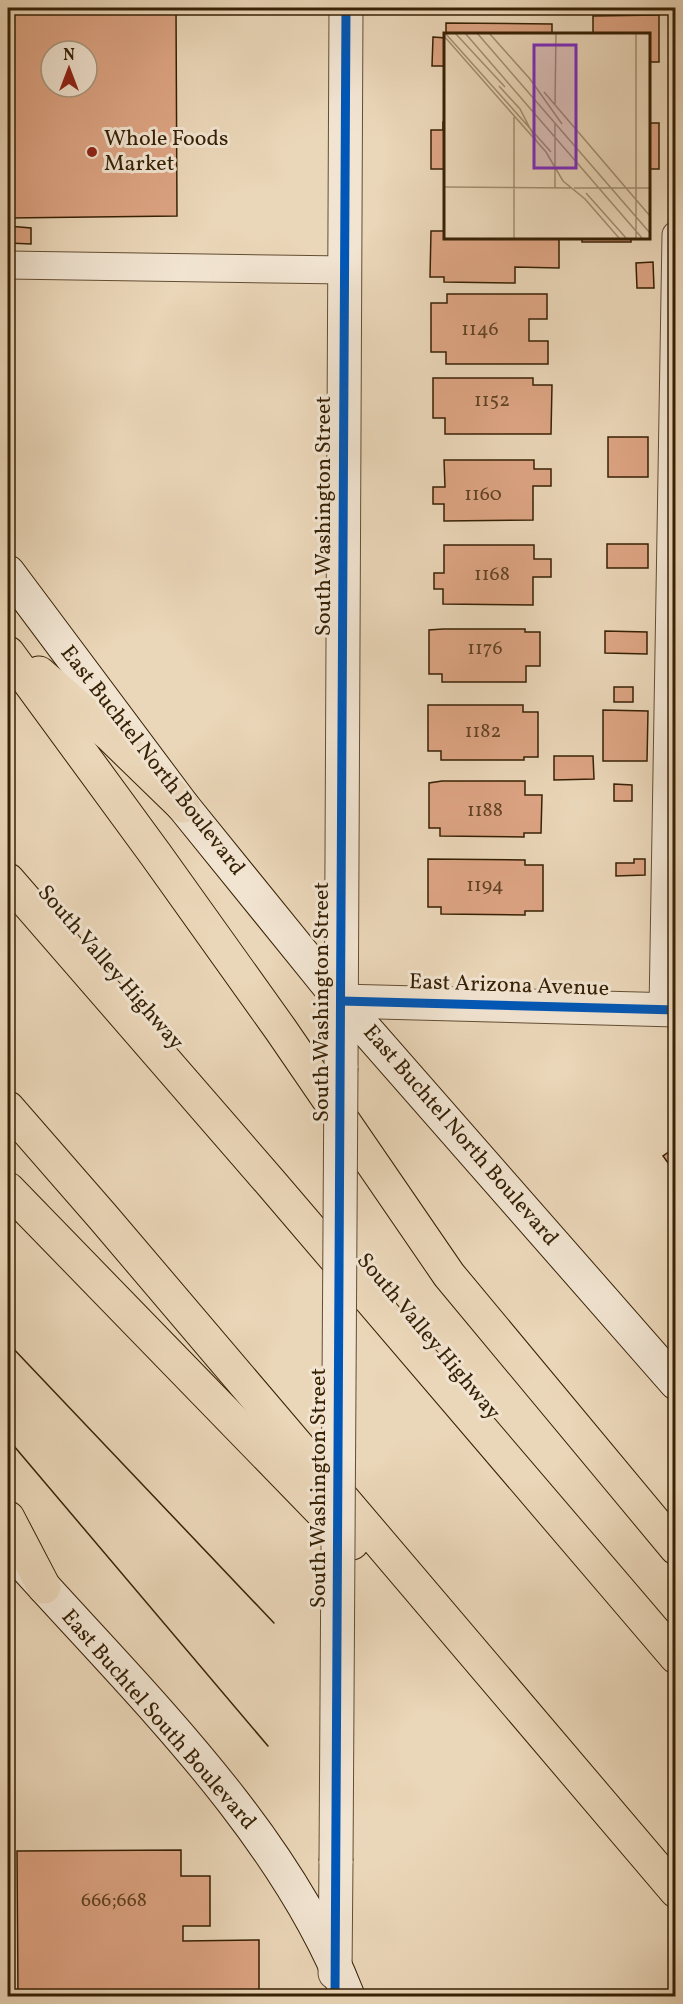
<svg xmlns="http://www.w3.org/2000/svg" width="683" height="2004" viewBox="0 0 683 2004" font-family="Vollkorn,serif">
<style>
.building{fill:#dda483;stroke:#372105;stroke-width:1.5;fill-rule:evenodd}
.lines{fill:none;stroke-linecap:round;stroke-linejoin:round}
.service-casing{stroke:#644e32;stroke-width:29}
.minor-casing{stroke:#644e32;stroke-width:35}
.tertiary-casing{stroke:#644e32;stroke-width:35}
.secondary-casing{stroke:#372105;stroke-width:35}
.motorway-casing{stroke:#372105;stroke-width:35}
.service{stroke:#f1e4d1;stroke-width:27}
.minor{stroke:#f1e4d1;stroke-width:33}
.tertiary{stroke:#f1e4d1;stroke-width:33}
.secondary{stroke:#f1e4d1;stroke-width:33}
.motorway{stroke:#ead6b8;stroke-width:33}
.tram{stroke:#372105;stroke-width:1.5}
.tertiary-bridge-casing{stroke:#644e32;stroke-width:35;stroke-linecap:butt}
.tertiary-bridge{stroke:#f1e4d1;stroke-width:33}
.cycleway-casing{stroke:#f1e4d1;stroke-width:13}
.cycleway{stroke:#0057b8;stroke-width:9}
.poi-dot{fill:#8f2418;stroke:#f1e4d1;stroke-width:2}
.labels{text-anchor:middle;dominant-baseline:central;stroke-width:6;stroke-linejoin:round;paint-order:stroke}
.number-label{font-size:20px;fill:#604224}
.poi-label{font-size:22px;fill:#372105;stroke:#f1e4d1;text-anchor:start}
.street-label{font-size:22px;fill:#372105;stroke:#f1e4d1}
.inset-road{fill:none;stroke:#a28e70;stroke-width:1.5}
.view{fill:#7b2cbf;fill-opacity:0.15;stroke:#7b2cbf;stroke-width:3}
.inset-edge{fill:none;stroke:#372105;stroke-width:3}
</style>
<rect width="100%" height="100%" fill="#ead6b8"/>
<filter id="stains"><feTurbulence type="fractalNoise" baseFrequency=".00333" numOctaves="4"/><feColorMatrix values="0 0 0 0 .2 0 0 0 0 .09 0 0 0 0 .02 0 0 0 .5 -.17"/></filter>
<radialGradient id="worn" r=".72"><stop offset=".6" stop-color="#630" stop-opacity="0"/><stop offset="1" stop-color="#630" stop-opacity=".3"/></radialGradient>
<g class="building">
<path d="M8,8h168l1,208 -169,2zM51,51h36v36h-36z"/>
<polygon points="659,15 659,62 648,62 648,34 593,34 593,16"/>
<polygon points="446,23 552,24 552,34 446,34"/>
<polygon points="433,37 446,38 446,79 446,66 432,66"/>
<polygon points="443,122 446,122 446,179 444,179 444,169 431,169 431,130 443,130"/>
<rect x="648" y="123" width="11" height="46"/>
<polygon points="8,226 31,228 31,244 8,243"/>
<polygon points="445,228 446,237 559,237 559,268 515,267 515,283 444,282 444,277 430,277 431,231 445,231"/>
<rect x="582" y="237" width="49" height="5"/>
<polygon points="653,262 654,288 637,288 636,263"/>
<polygon points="447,294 547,294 547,319 529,319 529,341 548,341 548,364 446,364 446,352 431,352 431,303 447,303"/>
<polygon points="433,378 533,378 533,385 552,385 551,434 445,434 445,418 433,418"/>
<rect x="608" y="437" width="40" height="40"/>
<polygon points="444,460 534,460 534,469 551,469 551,486 533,486 533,520 444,521 444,504 433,504 433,487 445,487"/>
<rect x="607" y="544" width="41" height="24"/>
<polygon points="444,545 534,545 534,559 551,559 551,577 533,577 533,605 443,604 443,589 434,589 434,573 444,573"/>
<polygon points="443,629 525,629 525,632 540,632 540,666 526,666 526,682 442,682 442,674 429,674 429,630"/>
<polygon points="605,631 647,632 647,654 605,653"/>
<rect x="614" y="687" width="19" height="15"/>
<polygon points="428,705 523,705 523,712 538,712 538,757 524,757 524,760 441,760 441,751 428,751"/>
<polygon points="603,710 648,711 647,761 603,761"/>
<polygon points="554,756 593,756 594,779 554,780"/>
<polygon points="442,781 525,781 525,795 542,795 541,833 524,833 524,837 440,836 440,828 429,828 429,783"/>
<polygon points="614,784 632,785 632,801 614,801"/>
<polygon points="428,859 525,860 525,865 543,865 543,911 525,911 525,915 441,914 441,907 428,907"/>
<polygon points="634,859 645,859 645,875 616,876 616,863 634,863"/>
<polygon points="676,1147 676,1174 663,1156"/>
<polygon points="181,1850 181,1876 210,1876 210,1926 183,1926 183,1941 259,1940 259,1996 18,1996 17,1851"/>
</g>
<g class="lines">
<g class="service-casing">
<g id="service">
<polyline points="8,265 345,270"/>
<polyline points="663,1010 676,235"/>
</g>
</g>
<g class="minor-casing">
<polyline id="minor" points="341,1001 676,1010"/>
</g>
<g class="tertiary-casing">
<g id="tertiary">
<polyline points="341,1068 346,8"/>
<polyline points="335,1973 336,1861"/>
</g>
</g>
<g class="secondary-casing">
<g id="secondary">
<polyline points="8,572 183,806 341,1001 676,1383"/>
<path d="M25,1566c116,129 259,266 323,430"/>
</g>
</g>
<g class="motorway-casing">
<g id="motorway">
<polyline points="8,653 156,855 281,1030 449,1275 676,1548"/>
<polyline points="39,673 110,735 183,806"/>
<polyline points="8,880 271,1183 676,1657"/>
<polyline points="8,1108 103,1217 676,1891"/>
<polyline points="8,1189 352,1543"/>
<polyline points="8,1518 44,1587"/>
</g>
</g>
<use href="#service" class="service"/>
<use href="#minor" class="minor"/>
<use href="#tertiary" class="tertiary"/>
<use href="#secondary" class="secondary"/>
<use href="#motorway" class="motorway"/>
<g class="tram">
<polyline points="8,1343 274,1623"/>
<polyline points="8,1439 268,1746"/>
</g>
<g class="tertiary-bridge-casing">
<polyline id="tertiary-bridge" points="336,1861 341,1068"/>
</g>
<use href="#tertiary-bridge" class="tertiary-bridge"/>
<g class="cycleway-casing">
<g id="cycleway">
<polyline points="341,1001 676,1010"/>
<polyline points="335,1996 346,8"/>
</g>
</g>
<use href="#cycleway" class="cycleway"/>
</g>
<circle class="poi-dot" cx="92" cy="152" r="6"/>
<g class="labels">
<g class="number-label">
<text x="480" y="330">1146</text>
<text x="492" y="401">1152</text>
<text x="483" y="495">1160</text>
<text x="492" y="575">1168</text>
<text x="485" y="649">1176</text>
<text x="483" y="732">1182</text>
<text x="485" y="811">1188</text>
<text x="485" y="886">1194</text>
<text x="114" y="1901">666;668</text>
</g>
<g class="poi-label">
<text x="104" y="139">Whole Foods<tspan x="104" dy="25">Market</tspan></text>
</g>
<g class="street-label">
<text transform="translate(324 516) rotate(-90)">South Washington Street</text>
<text transform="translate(152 761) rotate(52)">East Buchtel North Boulevard</text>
<text transform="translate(110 968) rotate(49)">South Valley Highway</text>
<text transform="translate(509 986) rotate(2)">East Arizona Avenue</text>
<text transform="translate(322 1002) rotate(-90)">South Washington Street</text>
<text transform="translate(460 1136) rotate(49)">East Buchtel North Boulevard</text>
<text transform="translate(428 1337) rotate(50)">South Valley Highway</text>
<text transform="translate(319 1488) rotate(-90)">South Washington Street</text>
<text transform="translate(158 1720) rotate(49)">East Buchtel South Boulevard</text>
</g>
</g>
<g transform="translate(444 33)">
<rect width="206" height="206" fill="#ead6b8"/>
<path class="inset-road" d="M1,0l106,119M11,0l50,54M21,0l177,205M33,0l173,200M45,0l41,46 32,45M0,3l102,116 17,29 22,18 34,39M55,53l21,23 17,33M100,59l106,124M111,71l1,-71M0,154l128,1M111,155v-64M130,155h76M142,160l40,45M70,205v-121M192,205v-205"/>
<path class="view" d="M90,12h42v123h-42z"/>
<rect width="206" height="206" class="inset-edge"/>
</g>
<rect width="683" height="2004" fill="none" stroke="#ead6b8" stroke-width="30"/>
<rect x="9" y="9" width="665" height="1986" fill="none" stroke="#372105" stroke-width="3"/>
<rect x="15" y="15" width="653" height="1974" fill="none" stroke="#372105" stroke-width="1.5"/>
<g transform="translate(69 69)"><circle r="28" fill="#f1e4d1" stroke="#a7967f" stroke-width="1.5"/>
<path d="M0-4.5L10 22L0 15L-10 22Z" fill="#8f2418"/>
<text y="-9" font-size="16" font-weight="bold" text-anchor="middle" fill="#372105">N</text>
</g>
<rect width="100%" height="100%" filter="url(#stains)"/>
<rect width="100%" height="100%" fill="url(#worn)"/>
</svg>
